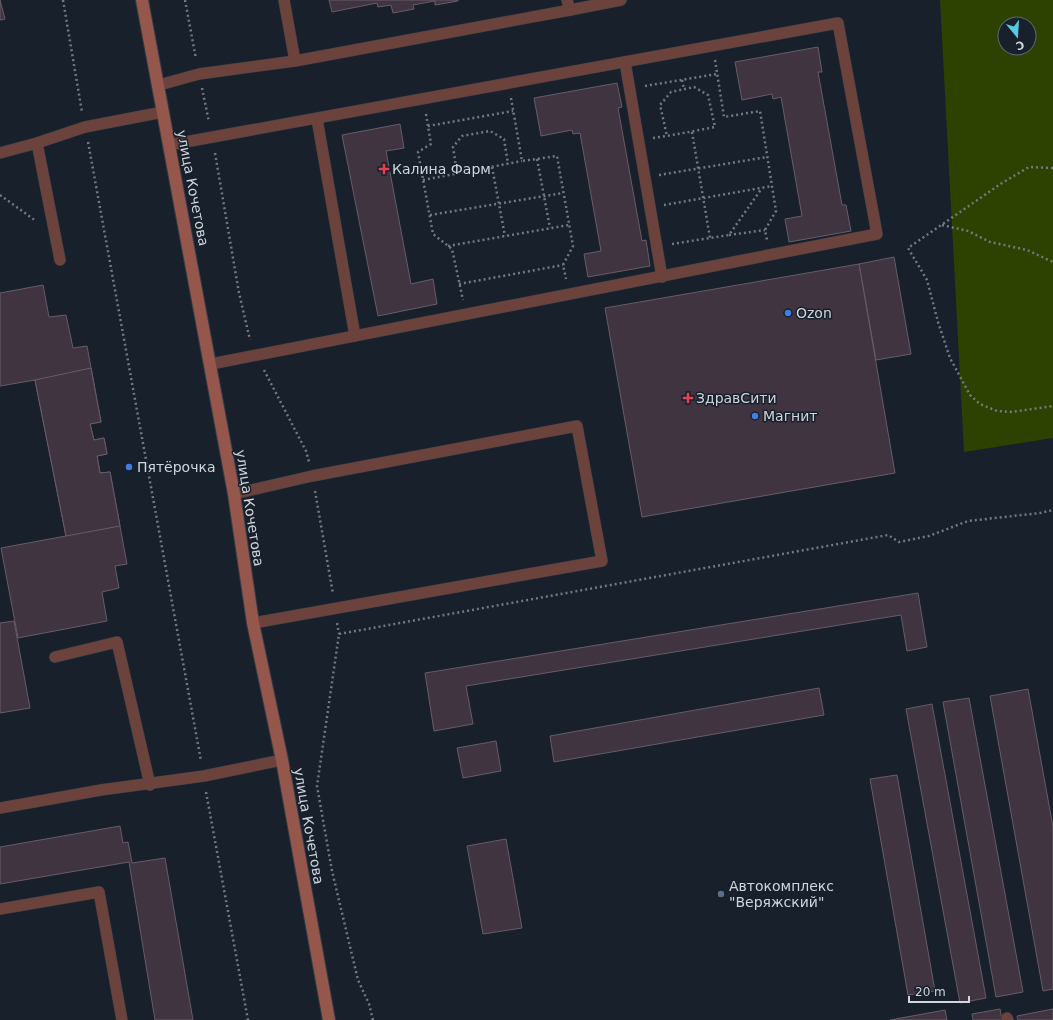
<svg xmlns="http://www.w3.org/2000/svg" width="1053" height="1020" viewBox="0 0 1053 1020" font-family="'DejaVu Sans',sans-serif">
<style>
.green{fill:#2d4100;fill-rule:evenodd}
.building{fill:#3f3440;stroke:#685c69}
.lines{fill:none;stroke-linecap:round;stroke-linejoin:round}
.service-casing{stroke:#343d47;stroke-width:12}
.secondary-casing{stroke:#343d47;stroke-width:14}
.path{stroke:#727a83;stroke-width:2.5;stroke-dasharray:2 3;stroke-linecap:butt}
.service{stroke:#6b433c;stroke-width:11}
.secondary{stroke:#95564c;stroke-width:12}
.health-dot{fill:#e0444e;stroke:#17202b;stroke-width:1.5}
.shop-dot{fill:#3f7fe0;stroke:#17202b;stroke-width:1.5}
.service-dot{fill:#5c6f8a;stroke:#17202b;stroke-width:1.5}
.labels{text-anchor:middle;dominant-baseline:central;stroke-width:3;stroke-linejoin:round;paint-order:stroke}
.poi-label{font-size:14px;fill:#cfd6dd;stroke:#17202b;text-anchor:start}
.street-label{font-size:14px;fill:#cfd6dd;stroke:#17202b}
</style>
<rect width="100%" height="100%" fill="#17202b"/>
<path class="green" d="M940,0h113v438l-89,14zM1005,24h24v24h-24z"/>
<g class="building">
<polygon points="0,0 5,19 0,20"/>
<polygon points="329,0 458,0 458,1 435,5 435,1 413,5 414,9 393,13 391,5 378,7 377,3 332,12"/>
<polygon points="818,47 822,72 818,72 842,205 846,205 851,231 789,242 785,219 802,216 781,97 773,99 772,94 742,100 735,62"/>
<polygon points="617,83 622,107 618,108 642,241 646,240 650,266 588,277 584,254 601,251 580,133 573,134 572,130 541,136 534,98"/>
<polygon points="400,124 404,148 386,151 411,284 433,279 437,304 378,316 342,135"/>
<polygon points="894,257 911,354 876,360 859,264"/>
<polygon points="859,264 895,473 642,517 605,308"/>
<polygon points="43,285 49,317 66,315 73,348 87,346 101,422 90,424 94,440 104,438 107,454 97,456 100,473 110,472 127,564 115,566 119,588 102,592 107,621 18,638 1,548 66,536 35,380 0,386 0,293"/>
<polygon points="91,368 101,422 90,424 94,440 104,438 107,454 97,456 100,473 110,472 120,526 66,536 35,380"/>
<polygon points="918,593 927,647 907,651 901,615 466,686 473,724 434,731 425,673"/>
<polygon points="14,621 30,708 0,713 0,623"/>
<polygon points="819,688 824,715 554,762 550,736"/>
<polygon points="1028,689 1053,827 1053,989 1043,991 990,696"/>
<polygon points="969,698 1023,992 996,997 943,702"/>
<polygon points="932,704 986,998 960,1003 906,709"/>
<polygon points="496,741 501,771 463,778 457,748"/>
<polygon points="897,775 935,991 908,995 870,779"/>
<polygon points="120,826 123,843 128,842 132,863 165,858 193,1020 155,1020 129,862 0,884 0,847"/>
<polygon points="506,839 522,928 483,934 467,846"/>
<polygon points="1000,1009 1002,1020 973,1020 972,1014"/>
<polygon points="1053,1009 1053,1020 1018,1020 1017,1016"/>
<polygon points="945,1010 947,1020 890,1020"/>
</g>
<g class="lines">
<g class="service-casing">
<g id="service">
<polyline points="284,0 295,61"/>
<polyline points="570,10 621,0"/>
<polyline points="625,62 662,277"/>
<polyline points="159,85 199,74 295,61 570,10 567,0"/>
<polyline points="317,119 355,336"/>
<polyline points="37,143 60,260"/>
<polyline points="169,145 838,23 877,234 211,364"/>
<polyline points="0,153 37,143 85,127 163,112"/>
<polyline points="234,494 312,476 577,426 602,561 253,623"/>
<polyline points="55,657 117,642 150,785"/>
<polyline points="0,808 101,790 204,776 282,760"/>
<polyline points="0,909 99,892 122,1020"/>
<polyline points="1007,1018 1008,1020"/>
</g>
</g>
<g class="secondary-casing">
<polyline id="secondary" points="142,0 234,494 253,623 282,760 329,1020"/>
</g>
<g class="path">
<polyline points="63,0 82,112"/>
<polyline points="185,0 196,59"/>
<polyline points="715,60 724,117 760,111 776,211 765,230 767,240"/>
<polyline points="682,80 684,89"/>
<polyline points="645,86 717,74"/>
<polyline points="202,88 209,122"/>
<polyline points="511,98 522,161 557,156 573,246 563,265 566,279"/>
<polyline points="426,114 431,144 418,152 433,234 452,249 463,300"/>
<polyline points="428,126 513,111"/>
<polyline points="692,132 710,238"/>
<path d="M653,138c21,-3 41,-7 62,-11l-7,-32 -14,-8 -23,5 -11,13 7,31"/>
<polyline points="88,142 201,761"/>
<polyline points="215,153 239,293 250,340"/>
<polyline points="537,159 550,228"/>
<polyline points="492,167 505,236"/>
<polyline points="1053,168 1029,167 1002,183 908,248 927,280 938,322 950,358 970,395 980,404 997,411 1012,412 1053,406"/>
<polyline points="457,173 453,147 462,136 490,131 504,139 508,164"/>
<polyline points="659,175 767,157"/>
<polyline points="423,180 522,161"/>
<polyline points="0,195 36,221"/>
<polyline points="664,205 772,186"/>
<polyline points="430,215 563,193"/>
<polyline points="942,225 968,231 990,242 1027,250 1053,262"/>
<polyline points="729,235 765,230"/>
<polyline points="672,244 729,235 762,188"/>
<polyline points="448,246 569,225"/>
<polyline points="459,284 563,265"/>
<polyline points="264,370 306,451 309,462"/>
<polyline points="315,491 333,594"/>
<polyline points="337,623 339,634"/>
<polyline points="206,792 248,1020"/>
<polyline points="373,1020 369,1004 358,980 332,871 317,786 339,634 888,535 899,542 929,536 968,521 1040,513 1053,510"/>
</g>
<use href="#service" class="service"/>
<use href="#secondary" class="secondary"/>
</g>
<g class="health-dot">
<path d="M382 163h4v4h4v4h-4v4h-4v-4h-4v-4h4z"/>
<path d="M686 392h4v4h4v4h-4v4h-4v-4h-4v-4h4z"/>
</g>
<g class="shop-dot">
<circle cx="788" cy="313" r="4"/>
<circle cx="755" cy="416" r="4"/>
<circle cx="129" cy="467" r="4"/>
</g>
<circle class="service-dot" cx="721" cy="894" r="4"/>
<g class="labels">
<g class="poi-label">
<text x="392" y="169">Калина Фарм</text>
<text x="796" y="313">Ozon</text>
<text x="696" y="398">ЗдравСити</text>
<text x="763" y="416">Магнит</text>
<text x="137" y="467">Пятёрочка</text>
<text x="729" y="886">Автокомплекс<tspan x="729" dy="16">"Веряжский"</tspan></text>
</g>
<g class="street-label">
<text transform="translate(193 188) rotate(79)">улица Кочетова</text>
<text transform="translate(250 508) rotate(81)">улица Кочетова</text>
<text transform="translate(309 826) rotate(80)">улица Кочетова</text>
</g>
</g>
<g transform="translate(1017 36) rotate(162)"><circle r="19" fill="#17202b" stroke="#616972"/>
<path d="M0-3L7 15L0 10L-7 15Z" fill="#57c9e2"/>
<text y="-6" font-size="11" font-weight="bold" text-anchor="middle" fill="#cfd6dd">С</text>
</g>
<path d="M909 996v6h60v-6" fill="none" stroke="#cfd6dd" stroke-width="2"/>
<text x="915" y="996" font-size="12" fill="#cfd6dd" stroke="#17202b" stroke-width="3" paint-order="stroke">20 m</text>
</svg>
